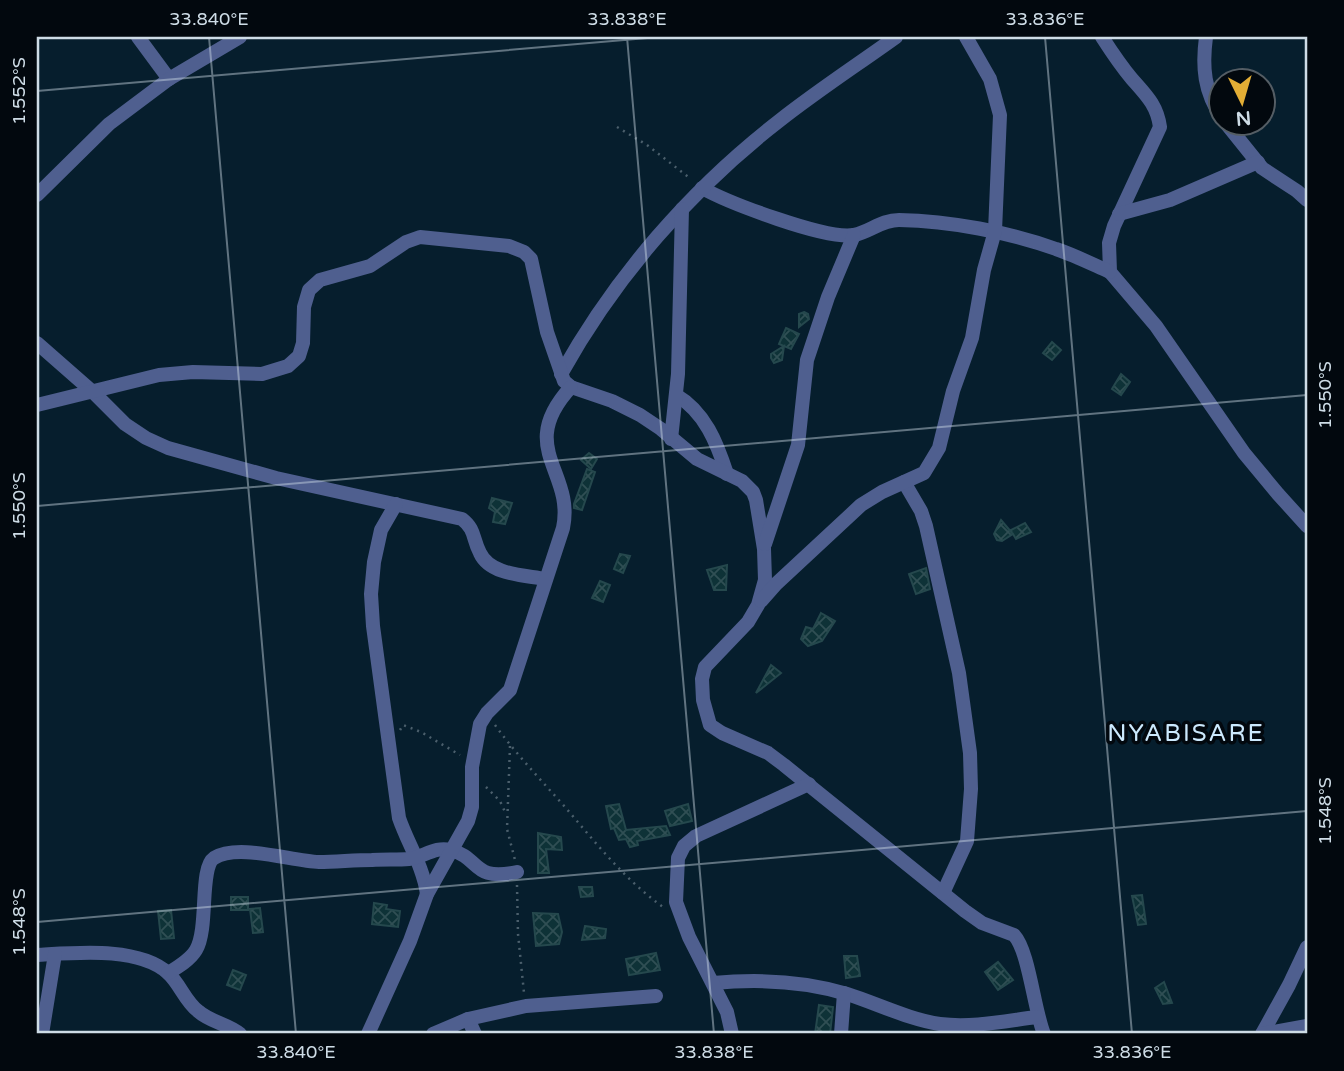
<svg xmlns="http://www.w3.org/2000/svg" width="1344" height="1071" viewBox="0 0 1344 1071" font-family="'Varela Round',sans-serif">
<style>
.building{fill:url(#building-cross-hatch);stroke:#25484d;stroke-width:2}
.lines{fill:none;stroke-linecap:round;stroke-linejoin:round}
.path{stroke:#4b5f6c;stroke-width:2.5;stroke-dasharray:2 5;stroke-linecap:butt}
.minor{stroke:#4f5f8f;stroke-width:14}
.ticks{fill:none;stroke:#cedce6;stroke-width:2;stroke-opacity:0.45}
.labels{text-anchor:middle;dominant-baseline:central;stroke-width:7;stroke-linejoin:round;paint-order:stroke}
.quarter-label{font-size:24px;letter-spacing:2px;fill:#cce9fd;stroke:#02080e}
.neatline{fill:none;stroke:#cedce6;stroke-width:2.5}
.ticks-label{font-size:18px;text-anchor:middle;fill:#cedce6}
</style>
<defs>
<pattern id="building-cross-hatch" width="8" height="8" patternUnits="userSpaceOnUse" patternTransform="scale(1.75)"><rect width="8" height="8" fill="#0e3237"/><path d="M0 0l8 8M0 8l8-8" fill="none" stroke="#304f54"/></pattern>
</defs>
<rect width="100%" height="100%" fill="#061e2d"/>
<g class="building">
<polygon points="804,312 808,314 809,319 799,327 799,314"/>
<polygon points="786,328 799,334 791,349 779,344"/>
<polygon points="1052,342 1061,350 1052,360 1043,353"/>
<polygon points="784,346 782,360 774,363 771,358 771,354"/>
<polygon points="1121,374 1130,382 1121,395 1112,389"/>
<polygon points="589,453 597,459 591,469 581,460"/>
<polygon points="587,469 595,472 582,510 574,508 574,504"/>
<polygon points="492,498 512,503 505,524 493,522 495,512 489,508"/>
<polygon points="1001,520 1012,533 1011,530 1025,523 1031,532 1016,539 1013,534 1002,541 997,540 994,534"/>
<polygon points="620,554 630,556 623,573 614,569"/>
<polygon points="727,565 726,590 714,590 707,570"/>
<polygon points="926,568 930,589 916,594 909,574"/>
<polygon points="600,581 610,585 603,602 592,598"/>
<polygon points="821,613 835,621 822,641 808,646 801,639 806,627 813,629"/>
<polygon points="771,665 781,673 756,693"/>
<polygon points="619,804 626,830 666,826 670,835 637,841 638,845 630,847 626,839 619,840 614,828 611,829 606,806"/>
<polygon points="688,804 692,821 670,826 665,811"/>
<polygon points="538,833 561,837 562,850 546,849 549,873 538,873"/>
<polygon points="579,887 592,887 593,896 581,897"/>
<polygon points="1142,895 1146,924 1138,925 1132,896"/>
<rect x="231" y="897" width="17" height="13"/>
<polygon points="374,903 387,905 386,909 400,911 398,927 372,924"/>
<polygon points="260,908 263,932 253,933 250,909"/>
<polygon points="171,910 174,938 161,939 158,911"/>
<polygon points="533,913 558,914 562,932 559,944 536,946"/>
<polygon points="585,926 606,929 605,938 582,940"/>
<polygon points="656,953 660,970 629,975 626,959"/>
<polygon points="844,956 857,956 860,976 846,978"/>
<polygon points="998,962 1013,980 998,990 985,972"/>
<polygon points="233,970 246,975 240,990 227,985"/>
<polygon points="1164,982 1172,1003 1163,1004 1155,988"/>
<polygon points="819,1005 833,1007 830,1034 815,1034"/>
</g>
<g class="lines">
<g class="path">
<polyline points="617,127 647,145 691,179"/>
<path d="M495,725c21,29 46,55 70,82 30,35 60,73 98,100"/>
<polyline points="400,730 403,725 421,732 460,755"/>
<polyline points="510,746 507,829 515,860"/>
<polyline points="486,787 500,801 505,812"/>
<polyline points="517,885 518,934 524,993"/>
</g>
<g class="minor">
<polyline points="138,37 169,79"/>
<path d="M1102,37c9,14 19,29 30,42 14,16 25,26 28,48l-46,99 -5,17 1,29 46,54 88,127 34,41 29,32"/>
<path d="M1206,37c-4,30 -2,55 16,81"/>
<polyline points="1225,122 1262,168 1297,191 1307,200"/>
<path d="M702,188c27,15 124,52 152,47 16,-3 27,-15 45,-15 51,1 110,12 157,29 18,6 36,15 54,23"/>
<polyline points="37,195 109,124 169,79 240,37"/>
<polyline points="1119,214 1170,200 1258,162"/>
<path d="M37,343l57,50 31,31 21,14 22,10 108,30 186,41c14,11 10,19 18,34 10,22 44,22 65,26"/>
<path d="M561,374c54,-97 130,-185 218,-253 38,-30 78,-56 117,-84"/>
<path d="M676,395c29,17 41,48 51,79"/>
<path d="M37,405l122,-30 34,-3 69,2 26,-8 11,-10 4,-13 1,-36 5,-17 11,-10 50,-14 36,-24 14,-5 89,9 15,6 7,7 16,73 17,49 7,6 41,14 28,14 21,14 36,30 45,22 11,11 3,8 8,49 1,31 -7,25 -10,17 -43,45 -3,12 1,21 7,25 12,8 46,20 16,12 181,146 17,12 32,12c15,16 20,75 30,99"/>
<polyline points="671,439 678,374 682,209"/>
<polyline points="904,482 921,511 926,526 959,673 970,753 971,789 967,841 943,893"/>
<path d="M396,504l-15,26 -7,32 -3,32 2,32 26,192c9,26 24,48 28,76"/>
<polyline points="765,544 798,445 807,360 828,297 854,235"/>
<polyline points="761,601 776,584 861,505 882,492 924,473 939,448 953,391 972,338 984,270 995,231 1000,115 990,79 966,37"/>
<path d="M37,955c37,-2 101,-9 131,18 12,11 17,28 30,38 12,11 30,13 42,23"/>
<path d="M168,973c10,-6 22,-13 28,-23 13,-22 3,-82 18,-92 24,-15 77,3 105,4 17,0 35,-2 53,-2 12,-1 25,0 37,-1 14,-2 27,-13 41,-9 31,7 21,32 67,22"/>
<path d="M713,983c44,-4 92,-2 134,11 29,9 63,26 93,30 32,4 65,-3 97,-7"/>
<polyline points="468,1019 475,1034"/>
<polyline points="42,1034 55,954"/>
<path d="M368,1034l42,-93 17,-47 41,-73 4,-14v-40l8,-43 7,-11 23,-23 53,-162c12,-57 -48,-80 8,-141"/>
<polyline points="433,1034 468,1019 526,1006 656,996"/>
<polyline points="732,1034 727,1012 689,937 676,902 678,858 684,846 696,836 809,784"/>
<polyline points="841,1034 844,993"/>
<polyline points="1262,1034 1289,985 1307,947"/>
<polyline points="1262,1034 1307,1026"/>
</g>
</g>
<path class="ticks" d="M209,37l87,997M627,37l87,997M1045,37l87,997M37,91l622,-54M37,506l1270,-111M37,922l1270,-111"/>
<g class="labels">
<g class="quarter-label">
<text x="1186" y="733">NYABISARE</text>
</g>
</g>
<rect width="1344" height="1071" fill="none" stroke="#02080e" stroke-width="77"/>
<g transform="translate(1242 102) rotate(175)"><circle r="33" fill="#02080e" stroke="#545d64" stroke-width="2"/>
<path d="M0-5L12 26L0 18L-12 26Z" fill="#e3ae35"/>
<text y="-10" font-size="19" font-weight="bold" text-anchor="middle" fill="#cedce6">N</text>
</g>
<rect x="38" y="38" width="1268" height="994" class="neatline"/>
<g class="ticks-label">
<text x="209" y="25">33.840°E</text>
<text x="627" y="25">33.838°E</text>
<text x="1045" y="25">33.836°E</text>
<text transform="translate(19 91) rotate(-90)" y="6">1.552°S</text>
<text transform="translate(1325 395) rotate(-90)" y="6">1.550°S</text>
<text transform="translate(19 506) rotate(-90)" y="6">1.550°S</text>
<text transform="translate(1325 811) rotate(-90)" y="6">1.548°S</text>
<text transform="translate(19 922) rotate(-90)" y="6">1.548°S</text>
<text x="296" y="1058">33.840°E</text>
<text x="714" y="1058">33.838°E</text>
<text x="1132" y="1058">33.836°E</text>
</g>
</svg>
